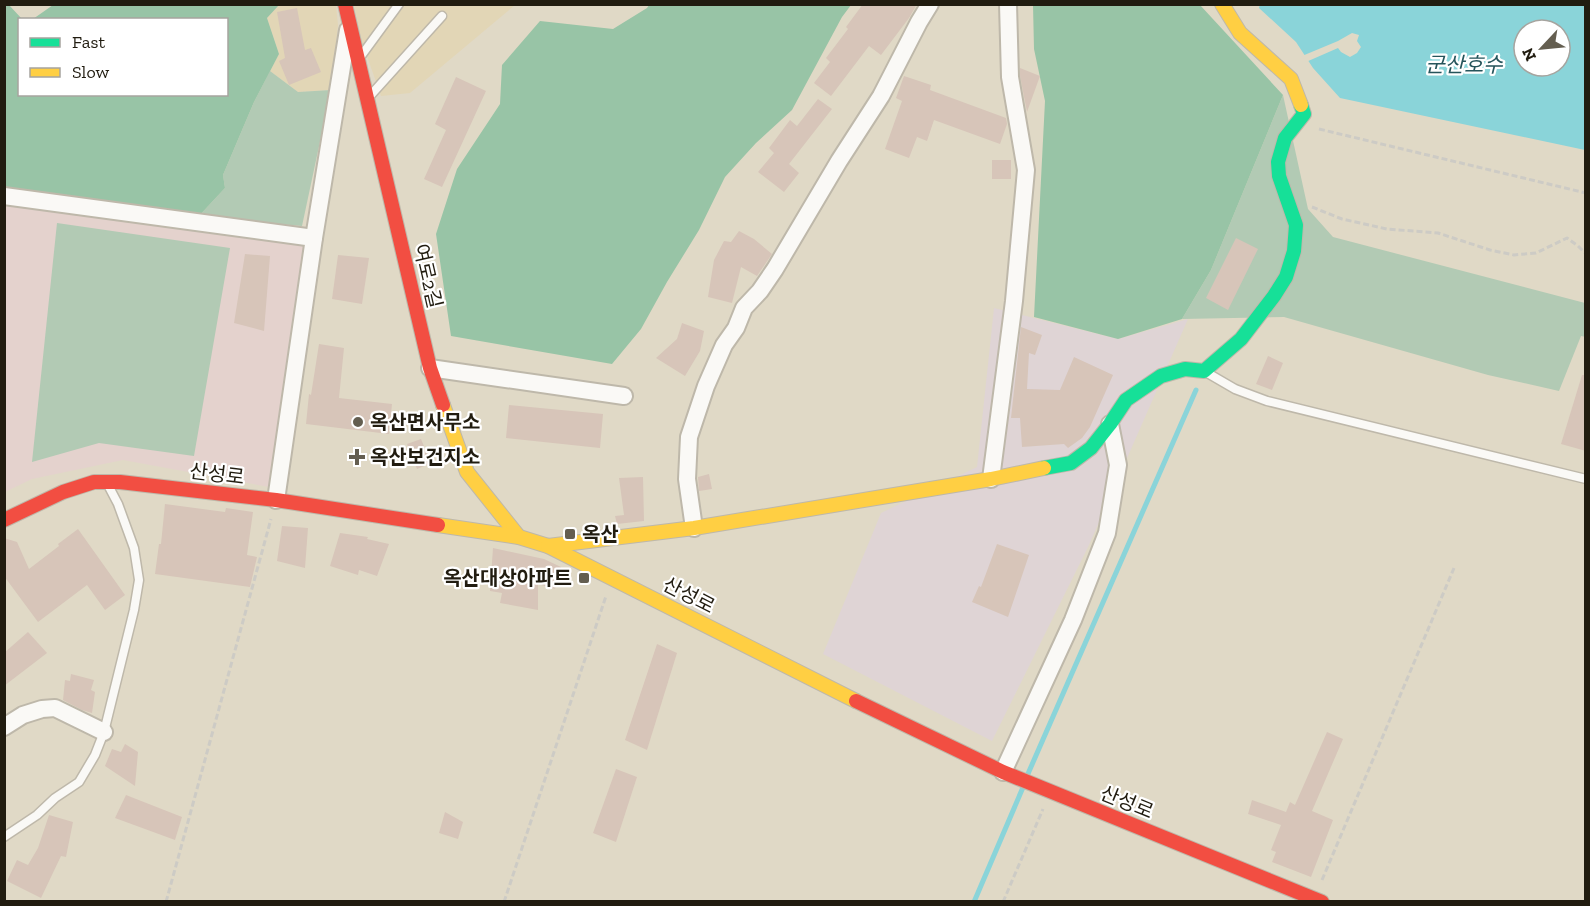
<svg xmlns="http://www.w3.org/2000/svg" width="1590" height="906" viewBox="0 0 1590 906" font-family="'Zilla Slab','Noto Sans KR',serif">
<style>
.commercial{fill:#dfd4d5}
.built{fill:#e2d6b6}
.education{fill:#e4d2cd}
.green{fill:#b2cab4}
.forest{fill:#98c4a6}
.water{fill:#8ad4d9;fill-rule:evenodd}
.pier{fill:#e0d9c6}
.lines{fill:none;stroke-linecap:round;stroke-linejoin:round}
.stream{stroke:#8ad4d9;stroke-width:5}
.building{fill:#d7c5b9}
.lane-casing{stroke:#beb8aa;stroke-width:11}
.street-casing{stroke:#beb8aa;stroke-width:20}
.fast-casing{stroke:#beb8aa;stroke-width:16}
.slow-casing{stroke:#beb8aa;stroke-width:16}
.jam-casing{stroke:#beb8aa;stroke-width:16}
.path{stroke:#cdcbc5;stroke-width:3;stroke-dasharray:6 3;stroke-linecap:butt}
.lane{stroke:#faf9f6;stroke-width:8}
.street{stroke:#faf9f6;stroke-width:16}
.fast{stroke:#16e098;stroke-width:14}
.slow{stroke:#ffcf43;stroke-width:14}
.jam{stroke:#f24e42;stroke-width:14}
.poi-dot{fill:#645e50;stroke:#fff;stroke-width:2}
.labels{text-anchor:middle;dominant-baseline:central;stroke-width:4.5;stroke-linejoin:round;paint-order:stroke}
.street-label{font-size:20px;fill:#211c10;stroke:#fff}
.poi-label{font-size:20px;font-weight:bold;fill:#211c10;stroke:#fff;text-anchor:start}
.water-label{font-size:21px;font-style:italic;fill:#25545b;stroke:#fff}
</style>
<rect width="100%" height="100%" fill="#e0d9c6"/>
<polygon class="commercial" points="994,308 1118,339 1188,319 1089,545 992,741 823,654 881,513 977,467"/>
<g class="built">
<polygon points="279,5 336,5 338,25 331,90 298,92 270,71 279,54 267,18"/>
<polygon points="354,5 515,5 410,93 381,96 362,42"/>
</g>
<polygon class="education" points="5,205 306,244 269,487 123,460 32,479 5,492"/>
<g class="green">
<polygon points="270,71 298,92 331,90 302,226 198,217 225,188 223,175 254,102"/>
<polygon points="1283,95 1308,209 1333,237 1585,303 1586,337 1581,336 1559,391 1488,375 1284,317 1182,319 1211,270"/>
<polygon points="57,223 230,248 194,456 99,443 32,462"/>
</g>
<g class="forest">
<polygon points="5,5 9,5 22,19 20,20 20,94 226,94 226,20 33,19 53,5 279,5 267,18 279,54 254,102 223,175 225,188 198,217 5,189"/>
<polygon points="649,5 851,5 842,17 792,110 756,143 725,177 699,230 667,282 641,329 612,364 451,336 436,234 457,169 500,104 502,65 540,21 613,29 647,8"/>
<polygon points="1033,5 1200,5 1283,95 1211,270 1182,319 1118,339 1034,317 1045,101 1034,49"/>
</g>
<path class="water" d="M1260,4l325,1v145l-245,-52 -27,-30 -17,-26 -37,-34zM1524,30h36v36h-36z"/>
<polygon class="pier" points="1352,33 1359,35 1357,41 1361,47 1357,53 1350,57 1341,52 1338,48 1306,62 1302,56 1338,41"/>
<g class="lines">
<g class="stream">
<polyline points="1027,776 1196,390"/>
<polyline points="974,902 1024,785"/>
</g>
</g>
<g class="building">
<polygon points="863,4 917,4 909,18 881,55 869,46 831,96 814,83 830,62 826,58 848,29 846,27"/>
<polygon points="297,8 305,50 311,48 321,72 289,85 279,61 285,58 277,12"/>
<polygon points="1020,68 1040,76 1027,112 1020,76"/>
<polygon points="904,76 931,85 930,90 1006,118 1007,124 1000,144 934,120 927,141 917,137 909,158 885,149 902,101 896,98"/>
<polygon points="456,77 486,91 442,187 424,179 446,130 435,124"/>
<polygon points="818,99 832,109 789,164 799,173 784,192 758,172 774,153 769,148 790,120 797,126"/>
<rect x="992" y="160" width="19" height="19"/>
<polygon points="739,231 754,239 772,254 757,276 741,267 732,303 708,297 714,260 724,241 731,242"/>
<polygon points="1236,238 1258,249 1228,310 1206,298"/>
<polygon points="245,254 270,256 264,331 234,323"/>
<polygon points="338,255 369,258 362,304 332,299"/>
<polygon points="682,323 704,331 700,351 685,376 656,358 677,339"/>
<polygon points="1021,327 1042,335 1035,355 1029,353 1027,389 1060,390 1074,357 1113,375 1090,427 1082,438 1068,448 1064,444 1022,447 1020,418 1011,418"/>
<polygon points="319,344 344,348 339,398 392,404 389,434 306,424 309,394 311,395"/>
<polygon points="1268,356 1283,363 1272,390 1256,384"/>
<polygon points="1582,375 1586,375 1586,451 1561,444"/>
<polygon points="509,405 603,414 600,448 506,438"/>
<polygon points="421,439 431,463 417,469 407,444"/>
<polygon points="709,474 712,489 699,491 698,477"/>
<polygon points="643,477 644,521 617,524 615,516 624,515 619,478"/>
<polygon points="165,504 225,512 226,508 253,512 247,555 257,557 250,587 155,574 159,544 161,544"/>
<polygon points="282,526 308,528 305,568 277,561"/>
<polygon points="78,529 125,595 105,610 87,585 38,622 4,576 4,538 17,542 29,569 59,546 58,544"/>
<polygon points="340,533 368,537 367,539 389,544 377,576 359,570 358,575 330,566"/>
<polygon points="997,544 1029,555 1008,617 972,602 979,586 981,587"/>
<polygon points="493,548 544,559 561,567 555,589 538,584 538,610 500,603 502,593 490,591"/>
<polygon points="28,632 47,653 4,686 4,653"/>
<polygon points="657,644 677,653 647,750 625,740"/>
<polygon points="71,674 94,680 91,690 95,692 92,713 82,710 63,700 65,680 70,681"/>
<polygon points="1327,732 1343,739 1312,811 1333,820 1311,877 1272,862 1276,852 1271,850 1281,825 1248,814 1252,800 1286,812 1290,802 1295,805"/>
<polygon points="125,744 138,752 135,786 105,766 112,749 121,752"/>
<polygon points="616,769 637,777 616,842 593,833"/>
<polygon points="126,795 182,817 175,840 115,818"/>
<polygon points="445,812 463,822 458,839 439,833"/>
<polygon points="49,815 73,822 66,857 61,856 41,898 7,881 17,860 28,865 38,848"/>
</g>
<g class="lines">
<g class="lane-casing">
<g id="lane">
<polyline points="361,56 399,4"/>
<polyline points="369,97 442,16"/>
<polyline points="1204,371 1235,389 1267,401 1586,479"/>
<polyline points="4,837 37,815 55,798 79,782 95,755 104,732 134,610 139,580 134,548 118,504 108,485"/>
</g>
</g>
<g class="street-casing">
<g id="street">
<polyline points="4,196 314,238"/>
<polyline points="430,368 624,396"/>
<polyline points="991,479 1014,301 1026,170 1010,77 1008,4"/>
<polyline points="276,500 314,238 348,30"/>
<polyline points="694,528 687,479 689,437 706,386 724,345 736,328 744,308 760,291 775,269 839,161 881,96 919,22 930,4"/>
<polyline points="4,727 23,715 42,709 55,708 104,732"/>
<polyline points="1003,772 1073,620 1107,533 1118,465 1110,424"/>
</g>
</g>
<g class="fast-casing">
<polyline id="fast" points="1044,468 1071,463 1091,448 1110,424 1126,400 1161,376 1185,369 1204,371 1241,339 1274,296 1286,277 1294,251 1296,225 1279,176 1278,162 1285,138 1304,114 1301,105"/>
</g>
<g class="slow-casing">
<g id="slow">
<polyline points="1222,4 1240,33 1291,79 1301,105"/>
<polyline points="443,405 467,472 519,537"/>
<polyline points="438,525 519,537 548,546 856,701"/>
<polyline points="548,546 694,528 991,479 1044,468"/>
</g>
</g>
<g class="jam-casing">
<g id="jam">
<polyline points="345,4 430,368 443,405"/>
<polyline points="4,520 63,492 94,482 120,482 276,500 438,525"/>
<polyline points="856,701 1003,772 1322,902"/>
</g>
</g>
<g class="path">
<polyline points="1319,129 1586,193"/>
<polyline points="1312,207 1342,219 1387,229 1438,233 1490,250 1514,255 1536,253 1567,238 1578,246 1586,254"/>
<polyline points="1322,880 1454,568"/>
<polyline points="166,902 271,519"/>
<polyline points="504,902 606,596"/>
<polyline points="1003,902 1043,809"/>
</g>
<use href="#lane" class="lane"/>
<use href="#street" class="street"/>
<use href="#fast" class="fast"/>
<use href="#slow" class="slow"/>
<use href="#jam" class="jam"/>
</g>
<g class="poi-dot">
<circle cx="358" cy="422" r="6"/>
<path d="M354 448h6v6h6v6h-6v6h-6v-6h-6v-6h6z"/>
<rect x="564" y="528" width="12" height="12" rx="3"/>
<rect x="578" y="572" width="12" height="12" rx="3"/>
</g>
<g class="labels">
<g class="street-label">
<text transform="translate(428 276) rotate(77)">여로2길</text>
<text transform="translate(217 474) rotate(7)">산성로</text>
<text transform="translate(689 595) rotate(27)">산성로</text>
<text transform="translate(1127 802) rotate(22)">산성로</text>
</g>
<g class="poi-label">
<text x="370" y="422">옥산면사무소</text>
<text x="370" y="457">옥산보건지소</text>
<text x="582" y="534">옥산</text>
<text x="572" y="578" text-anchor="end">옥산대상아파트</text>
</g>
<g class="water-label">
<text x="1464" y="64">군산호수</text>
</g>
</g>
<rect width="1590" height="906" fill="none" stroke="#211c10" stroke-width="12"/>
<rect x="18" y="18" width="210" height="78" fill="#ffffff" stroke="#a6a49f" stroke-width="1.5"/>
<rect x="30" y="38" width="30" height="9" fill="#16e098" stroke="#a6a49f" stroke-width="1.5"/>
<text x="72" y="48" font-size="18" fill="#211c10">Fast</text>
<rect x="30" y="68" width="30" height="9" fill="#ffcf43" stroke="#a6a49f" stroke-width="1.5"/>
<text x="72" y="78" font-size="18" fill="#211c10">Slow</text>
<g transform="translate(1542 48) rotate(244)"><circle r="28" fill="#ffffff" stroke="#a6a49f" stroke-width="1.5"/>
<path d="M0-4.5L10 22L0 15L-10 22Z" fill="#645e50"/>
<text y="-9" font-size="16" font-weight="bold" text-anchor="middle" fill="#211c10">N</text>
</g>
</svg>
